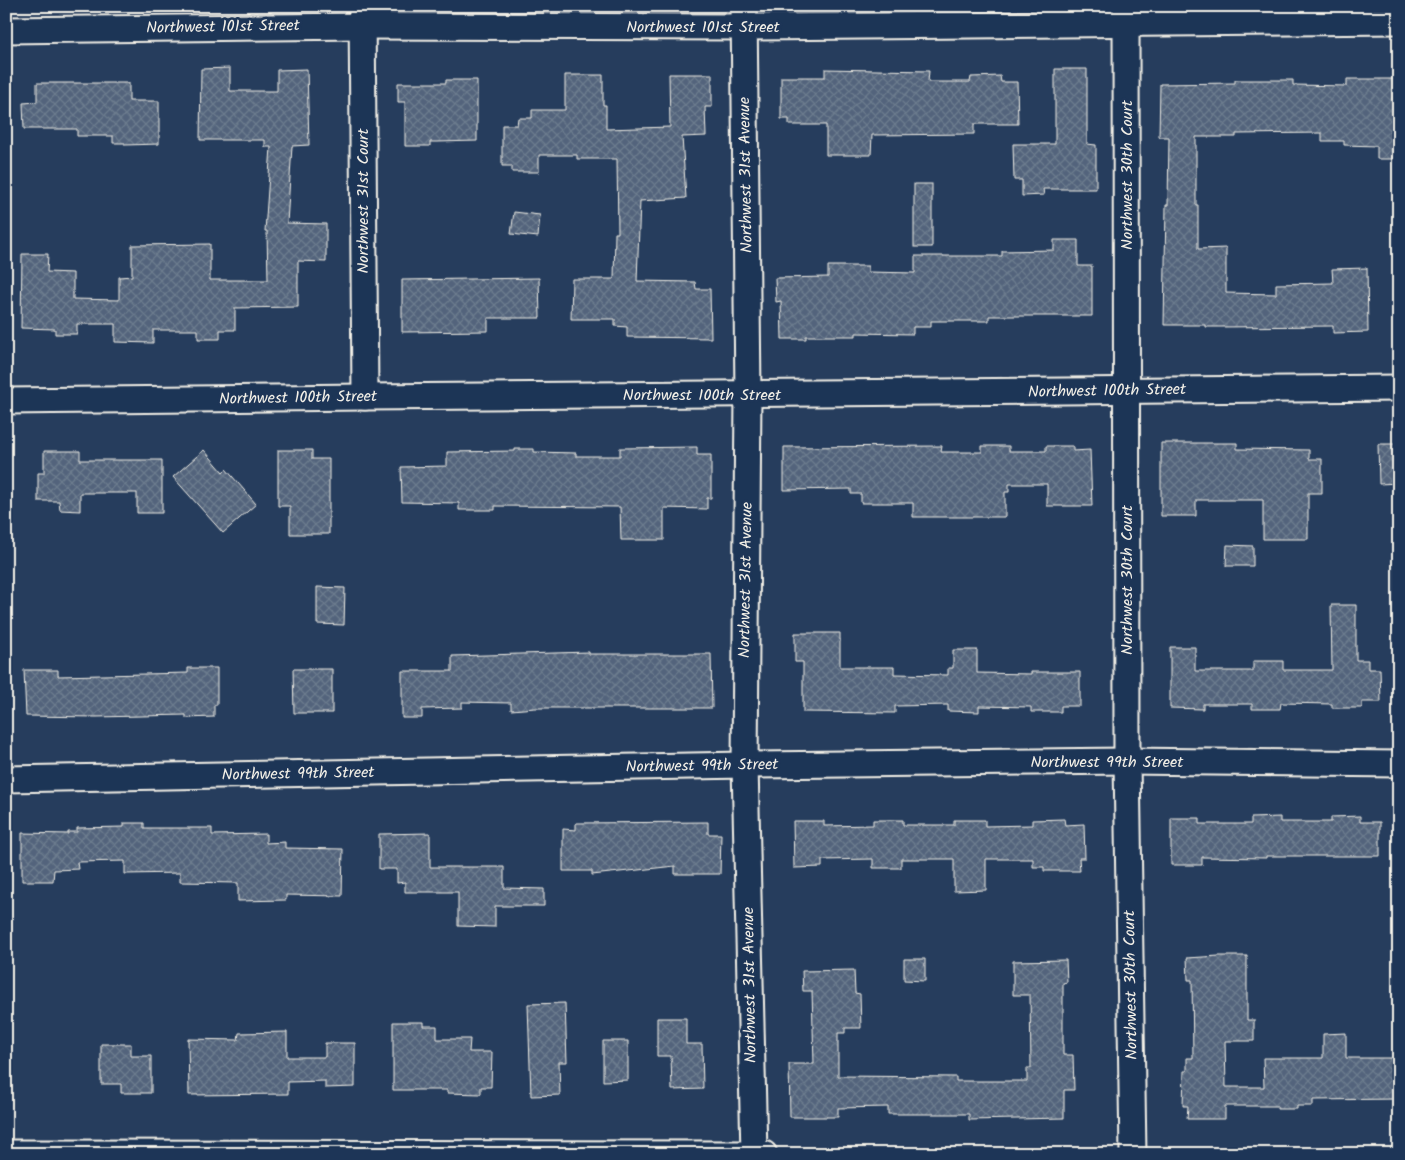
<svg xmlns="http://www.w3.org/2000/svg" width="1405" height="1160" viewBox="0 0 1405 1160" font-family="Kalam,sans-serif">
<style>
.building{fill:url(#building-cross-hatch);stroke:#f4f1e8}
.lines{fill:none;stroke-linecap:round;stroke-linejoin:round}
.street-casing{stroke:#f4f1e8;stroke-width:29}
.street{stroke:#1d3557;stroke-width:25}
.labels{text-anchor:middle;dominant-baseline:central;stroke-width:5;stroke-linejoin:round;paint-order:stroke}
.street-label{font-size:16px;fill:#f4f1e8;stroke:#1d3557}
</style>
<defs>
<pattern id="building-cross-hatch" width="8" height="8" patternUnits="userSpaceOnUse" patternTransform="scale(1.25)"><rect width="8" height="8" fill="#52647b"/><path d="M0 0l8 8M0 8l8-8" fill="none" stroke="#6c7b8e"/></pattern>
</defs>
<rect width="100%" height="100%" fill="#263d5d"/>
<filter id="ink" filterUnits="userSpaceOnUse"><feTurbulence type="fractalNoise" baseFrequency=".02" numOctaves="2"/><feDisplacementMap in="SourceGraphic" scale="10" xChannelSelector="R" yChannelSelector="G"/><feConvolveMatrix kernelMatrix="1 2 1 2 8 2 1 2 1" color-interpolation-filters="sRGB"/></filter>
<g filter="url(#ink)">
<g class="building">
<polygon points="230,68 230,91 277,91 277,70 307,69 309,145 292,146 287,223 326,224 326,262 298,261 298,307 235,308 235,330 220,330 220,339 198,339 198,330 153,330 153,343 115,342 115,324 77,324 77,334 55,334 55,329 21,328 22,254 48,254 47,272 73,273 73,299 119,300 119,277 132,276 132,245 210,244 210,280 268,280 267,231 265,231 271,147 265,147 265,140 200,140 201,69"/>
<polygon points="825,69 929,71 928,82 970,82 971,77 1000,76 1001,82 1017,82 1018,124 974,124 974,134 872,135 871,155 826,155 826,125 789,125 789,119 781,119 781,77 825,77"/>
<polygon points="1055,69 1087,69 1087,144 1096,145 1096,189 1043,189 1044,195 1022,196 1022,180 1014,180 1013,144 1055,144"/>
<polygon points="669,74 712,74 712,107 705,107 706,136 682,137 686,198 640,201 637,281 695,282 696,289 710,289 711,338 627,337 627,327 615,326 615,319 571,319 572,279 614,279 615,233 618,233 617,159 577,159 577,155 539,155 539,172 512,172 512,166 502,166 502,125 517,125 518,118 532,118 532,110 565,110 565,75 603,75 603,105 606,105 606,129 670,127"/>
<polygon points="1347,79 1399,79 1399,159 1377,159 1377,146 1344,145 1344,141 1322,141 1322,133 1236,134 1236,137 1196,137 1196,205 1198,205 1198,249 1226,248 1226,293 1276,294 1276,284 1333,283 1332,269 1367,268 1368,332 1333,333 1333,326 1221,327 1205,327 1205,325 1164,325 1166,205 1168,205 1169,137 1159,137 1160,84 1235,83 1235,80 1293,80 1293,85 1347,86"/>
<polygon points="446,80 477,80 477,141 437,142 430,142 430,146 405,146 405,102 398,102 398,83 446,83"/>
<polygon points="37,83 129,83 129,101 159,101 159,144 125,145 125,143 113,143 113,136 77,136 77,129 24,129 23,103 37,102"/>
<rect x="914" y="184" width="18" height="63"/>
<polygon points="514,212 540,215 538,237 511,234"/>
<polygon points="1054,240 1078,240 1078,266 1092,266 1092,316 989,316 989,321 931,321 931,327 913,327 913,334 856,333 856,336 806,336 806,339 782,339 781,301 776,302 775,278 828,277 828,266 868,266 868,272 915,273 915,256 1002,256 1002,251 1054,250"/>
<polygon points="539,278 540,318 488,318 488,331 402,332 402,280"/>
<polygon points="1161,443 1237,443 1237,449 1309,450 1309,459 1322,459 1322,493 1308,493 1308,539 1263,539 1263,500 1196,500 1196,516 1161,516"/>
<polygon points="1378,444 1399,444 1399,483 1379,484"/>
<polygon points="942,446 941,452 982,452 982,446 1009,446 1009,451 1046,451 1046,446 1073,446 1073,451 1090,450 1092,506 1047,506 1047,484 1009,484 1009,492 1005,492 1005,517 913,517 913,503 861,503 861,494 851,494 851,489 784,490 784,447"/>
<polygon points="697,447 697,455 711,455 711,498 707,498 707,509 664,508 664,540 621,540 620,507 495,506 495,510 459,510 459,503 402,502 401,467 447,466 447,452 515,451 515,449 534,449 534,452 576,453 576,456 620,456 620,448"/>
<polygon points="204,450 223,472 226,469 256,504 223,533 173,477"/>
<polygon points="278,450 312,450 312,459 329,459 329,534 290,534 290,506 278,506"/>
<polygon points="44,451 80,451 80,460 162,460 162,513 137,513 137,493 80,493 80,511 60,510 59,501 38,501 38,473 44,473"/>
<polygon points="1227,545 1253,546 1253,566 1226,566"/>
<polygon points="317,587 345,588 344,625 317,624"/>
<polygon points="1331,605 1356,605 1356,660 1368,660 1368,669 1380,669 1381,702 1362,702 1362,708 1332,708 1332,704 1281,703 1280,709 1252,709 1252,704 1203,704 1203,709 1170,708 1170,647 1195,647 1195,671 1253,671 1253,661 1283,661 1283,670 1332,670"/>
<polygon points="795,633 840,633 840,667 894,667 894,674 948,675 948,668 953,668 953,650 977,650 977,673 1031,674 1031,672 1080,672 1080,706 1061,706 1061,712 1031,712 1031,707 979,706 979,712 948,711 948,705 895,706 895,713 803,712 803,662 795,662"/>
<polygon points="589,652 589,654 711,654 712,708 535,708 511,710 511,703 462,702 462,708 422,709 422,718 402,718 402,671 452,671 452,656"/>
<polygon points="188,668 217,668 217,705 214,705 214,717 186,718 186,715 96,717 26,716 24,670 58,670 58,676 188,673"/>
<polygon points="293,669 332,669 332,713 294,713"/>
<polygon points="1360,816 1360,822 1380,822 1380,856 1266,856 1266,858 1202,857 1202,865 1171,865 1171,818 1200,818 1200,824 1251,824 1251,818 1280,817 1280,822 1331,822 1331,817"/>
<polygon points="1064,819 1065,825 1084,824 1085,858 1079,858 1080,871 1044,871 1044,867 1033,867 1033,859 986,859 986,890 954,891 954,859 901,859 901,868 873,868 873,859 822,860 822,867 794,868 793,821 824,821 824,826 873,825 873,820 903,820 903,825 954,825 954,820 985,820 985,826 1032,825 1032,820"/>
<polygon points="708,822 708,834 721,834 720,874 675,874 675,866 592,875 592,871 563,871 563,829 576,830 576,823"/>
<polygon points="124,823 144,823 144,828 212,828 212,835 266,834 266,843 285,842 285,848 343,849 342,896 286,895 286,900 238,901 238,883 180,882 180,873 125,874 125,861 77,862 78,869 54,870 53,881 22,881 22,833 68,834 68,832 77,832 77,828 124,827"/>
<polygon points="430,833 430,867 504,867 504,888 544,889 544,906 495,906 495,927 458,926 458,892 405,892 405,882 397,883 397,869 379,869 379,834"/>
<polygon points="1219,956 1247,956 1247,1020 1254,1020 1254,1041 1225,1041 1226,1087 1264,1087 1263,1058 1323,1058 1323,1034 1346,1033 1346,1058 1396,1058 1396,1099 1313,1100 1313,1106 1297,1106 1297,1109 1277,1109 1277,1106 1225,1106 1225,1119 1187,1119 1188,1106 1183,1106 1184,1071 1187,1071 1187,1058 1193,1058 1192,980 1188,980 1187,958"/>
<polygon points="904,959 925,959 925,981 904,980"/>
<polygon points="1066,960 1067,982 1063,983 1063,1055 1073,1055 1074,1090 1064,1090 1064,1118 969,1120 969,1114 888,1114 888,1107 838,1108 838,1117 790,1117 789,1064 814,1064 812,991 803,991 802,971 854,970 855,993 860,994 861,1028 845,1028 845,1033 838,1033 838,1076 956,1077 956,1081 1027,1081 1027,1068 1031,1068 1030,995 1013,995 1013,961"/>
<polygon points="565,1003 567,1062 559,1062 560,1095 531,1096 528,1004"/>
<polygon points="657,1018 686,1018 686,1044 702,1044 703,1089 672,1090 671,1056 657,1056"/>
<polygon points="393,1022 423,1022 423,1026 437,1026 437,1039 470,1039 469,1052 492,1052 491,1087 481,1087 481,1094 447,1093 447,1090 393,1090"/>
<polygon points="287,1032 287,1057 325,1057 325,1043 355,1043 355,1087 325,1088 325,1081 288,1082 288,1094 189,1095 188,1039 238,1040 239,1033"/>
<polygon points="603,1041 628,1041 628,1080 603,1081"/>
<polygon points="101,1044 131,1044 131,1056 151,1056 151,1093 121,1093 121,1084 101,1084"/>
</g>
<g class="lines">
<g class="street-casing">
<g id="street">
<polyline points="362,6 365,397"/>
<polyline points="744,6 748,395 745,765 754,1154"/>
<polyline points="1126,6 1127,761 1133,1154"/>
<polyline points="6,30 362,26 744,27 1399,21"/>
<polyline points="6,401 365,397 1399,388"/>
<polyline points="6,779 745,765 1127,761 1399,764"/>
<polyline points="6,1153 764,1154"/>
</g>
</g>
<use href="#street" class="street"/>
</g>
</g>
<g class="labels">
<g class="street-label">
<text transform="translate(223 27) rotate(-1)">Northwest 101st Street</text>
<text x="703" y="27">Northwest 101st Street</text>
<text transform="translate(746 175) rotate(-91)">Northwest 31st Avenue</text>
<text transform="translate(1127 175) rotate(-90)">Northwest 30th Court</text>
<text transform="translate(363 201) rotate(-90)">Northwest 31st Court</text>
<text transform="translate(1107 391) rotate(-1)">Northwest 100th Street</text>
<text x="702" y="395">Northwest 100th Street</text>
<text transform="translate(298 398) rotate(-1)">Northwest 100th Street</text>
<text transform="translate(746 580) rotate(-89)">Northwest 31st Avenue</text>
<text transform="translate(1127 580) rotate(-90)">Northwest 30th Court</text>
<text x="1107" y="762">Northwest 99th Street</text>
<text transform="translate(702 766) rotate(-1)">Northwest 99th Street</text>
<text transform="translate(298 774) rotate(-1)">Northwest 99th Street</text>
<text transform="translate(750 985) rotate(-91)">Northwest 31st Avenue</text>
<text transform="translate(1131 985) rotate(-91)">Northwest 30th Court</text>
</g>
</g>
<rect width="1405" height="1160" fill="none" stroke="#1d3557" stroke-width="25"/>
<rect x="12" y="12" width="1380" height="1135" fill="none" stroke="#f4f1e8" stroke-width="2" filter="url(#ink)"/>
</svg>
